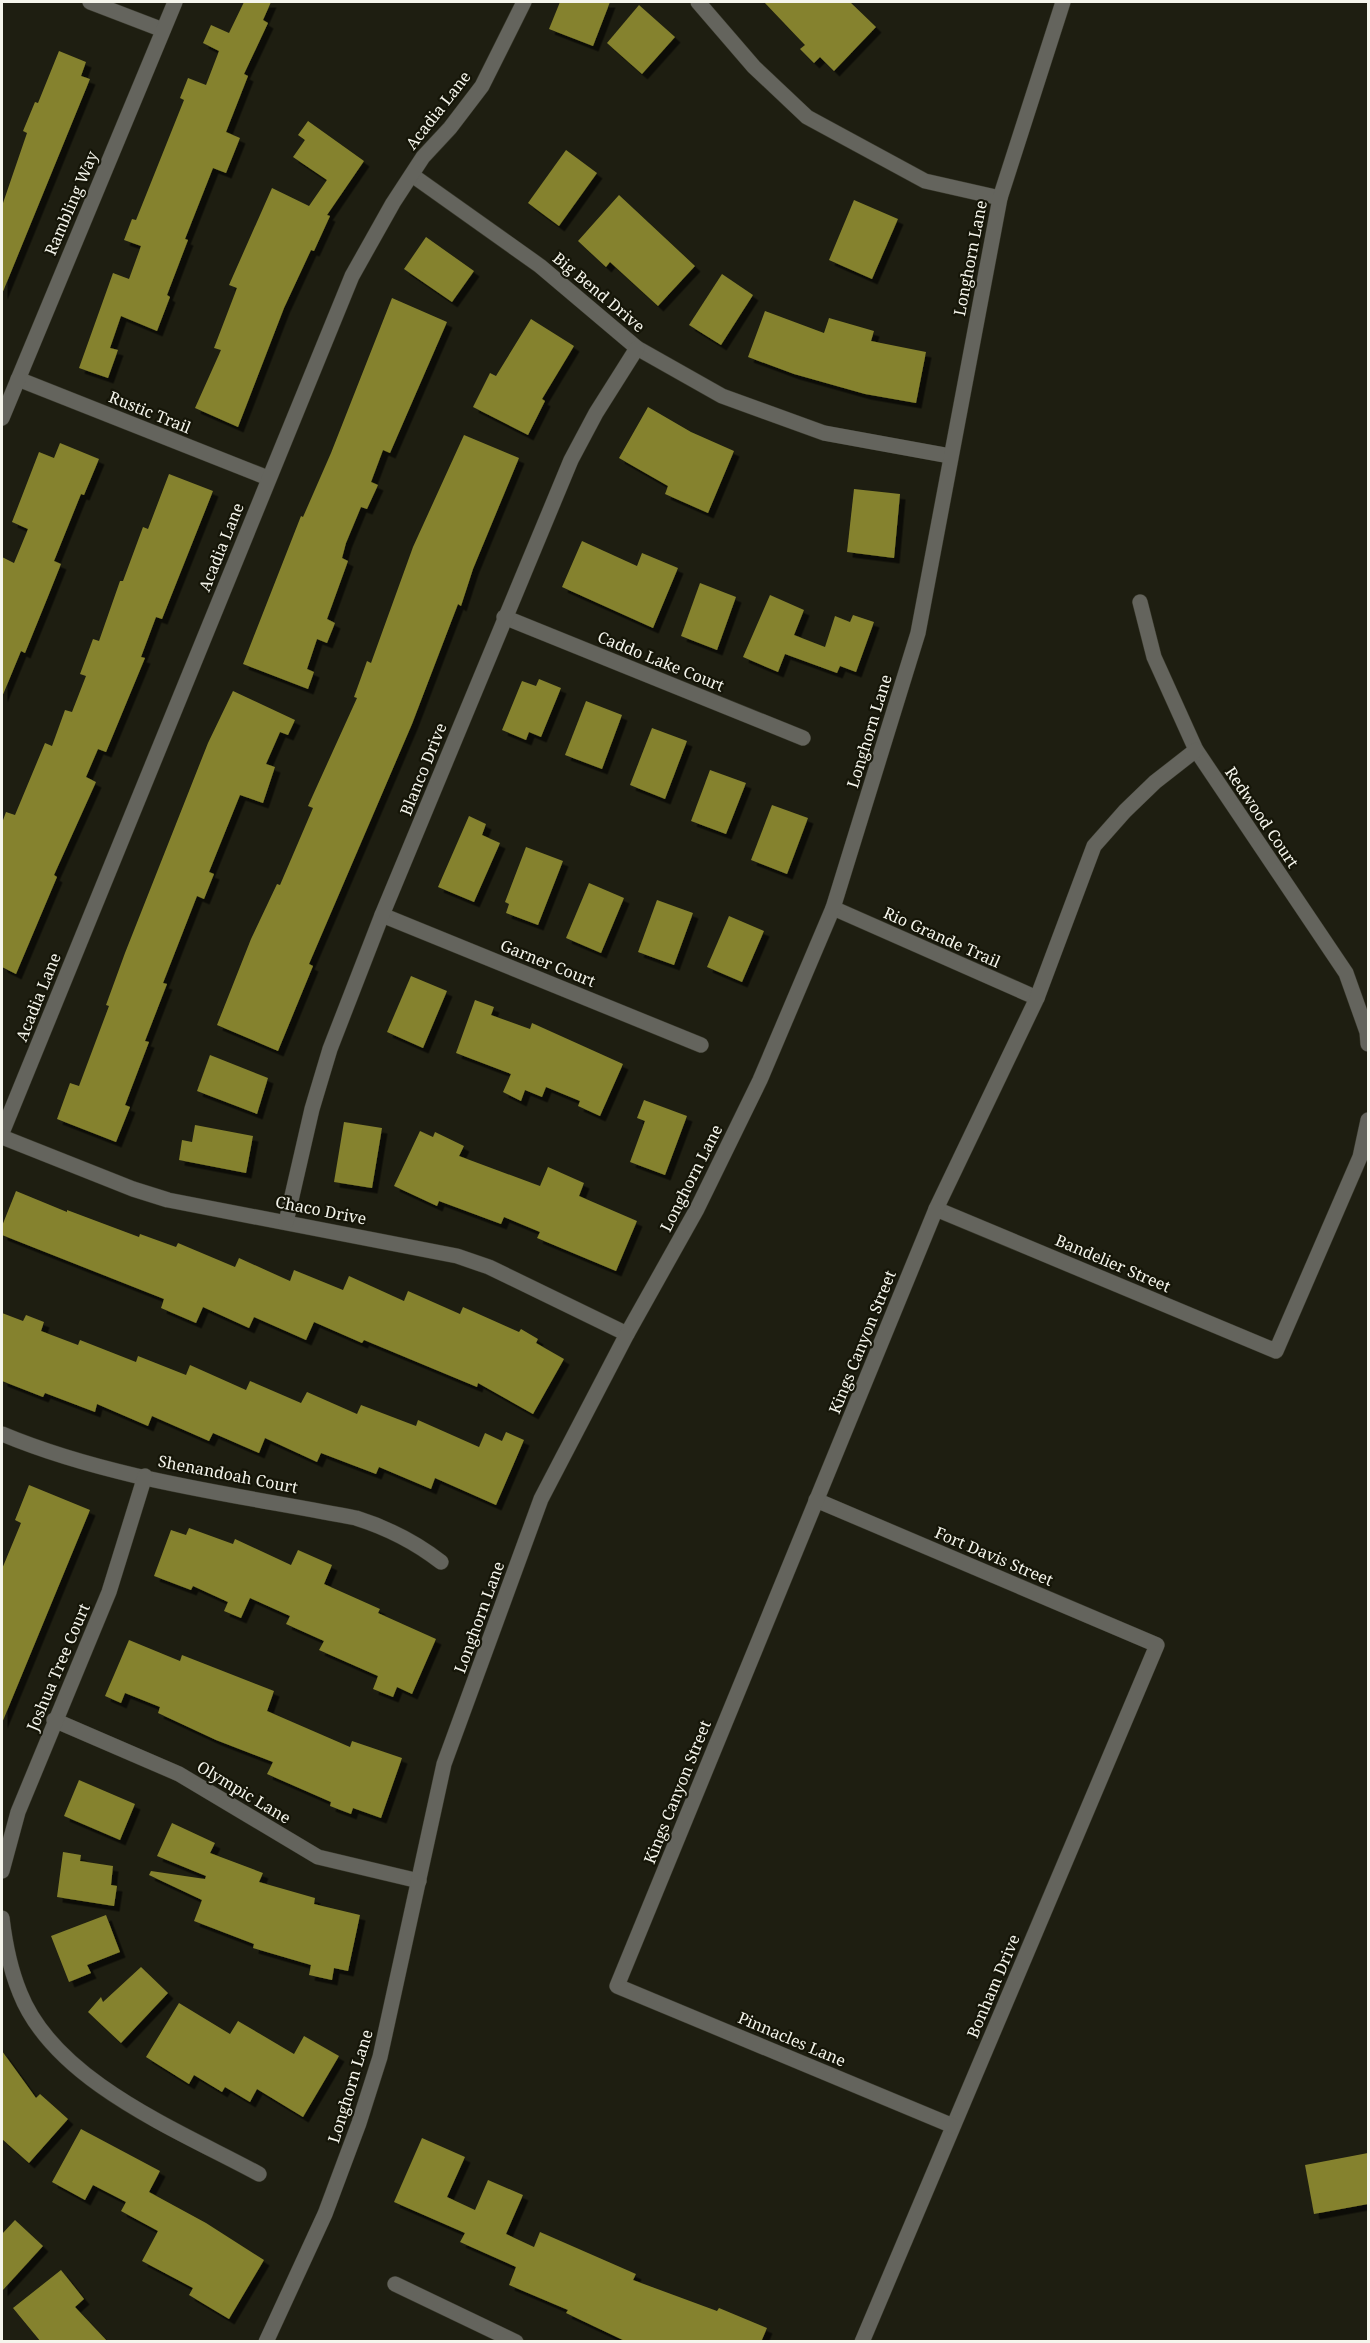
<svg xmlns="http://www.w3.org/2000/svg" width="1370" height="2343" viewBox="0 0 1370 2343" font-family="'Noto Serif',serif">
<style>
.building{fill:#85822e;filter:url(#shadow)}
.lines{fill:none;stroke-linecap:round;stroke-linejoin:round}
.street-casing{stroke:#38382b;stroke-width:16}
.street{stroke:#64645d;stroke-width:15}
.labels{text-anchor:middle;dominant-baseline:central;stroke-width:4.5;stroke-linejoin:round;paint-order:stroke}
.street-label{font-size:16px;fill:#f5f5ec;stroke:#151508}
</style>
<defs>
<filter id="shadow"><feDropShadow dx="5.5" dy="5.5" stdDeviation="0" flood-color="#0009"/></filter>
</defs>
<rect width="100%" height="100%" fill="#1e1e11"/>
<g class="building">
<polygon points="244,2 271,2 263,20 268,23 244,74 248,76 226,132 240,138 226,173 213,168 185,239 188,240 167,295 170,297 157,331 121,316 110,348 118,350 108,378 79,368 113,273 129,279 141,246 124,240 132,219 136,220 184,100 180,98 188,78 206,85 219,51 203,43 211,25 229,33"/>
<polygon points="560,2 610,2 593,46 549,29"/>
<polygon points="764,2 850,2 876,27 834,71 820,57 814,63 800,49 805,45"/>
<polygon points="639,5 675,37 642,74 607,43"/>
<polygon points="59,51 86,62 81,76 90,79 2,294 2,206 27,133 23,131 35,102 38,103"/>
<polygon points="308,121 364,161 327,215 330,216 314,251 311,250 284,308 238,427 195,408 221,350 214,348 237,288 229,285 272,188 309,206 327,180 293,157 305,140 298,135"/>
<polygon points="566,150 597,173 559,226 528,203"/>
<polygon points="619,195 695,266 658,306 610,262 606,267 578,241"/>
<polygon points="854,200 898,219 872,279 829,260"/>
<polygon points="426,237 474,271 452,302 404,269"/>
<polygon points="722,274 753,295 721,345 689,325"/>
<polygon points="392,298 447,322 390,453 383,450 371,482 378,485 367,509 361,507 346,543 342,558 348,561 327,619 335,623 327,643 317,639 307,669 314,672 308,689 243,664 301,516 303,517 331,453"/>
<polygon points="765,311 824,333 829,318 874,331 871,341 926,352 916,403 865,394 794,374 748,357"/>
<polygon points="531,319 574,346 542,399 545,401 528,435 473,407 490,373 496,376"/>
<polygon points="648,407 691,432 734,451 708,513 665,494 668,486 619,458"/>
<polygon points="464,435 519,458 473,569 461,606 458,604 412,724 309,964 313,966 278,1051 217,1025 251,939 277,884 280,885 313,808 308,806 357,698 354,697 367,661 371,663 413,547"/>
<polygon points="60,443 99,459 84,495 81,494 54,561 61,564 47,599 25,653 21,651 2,697 2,557 14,563 28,529 12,522 39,452 54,458"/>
<polygon points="169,474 213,491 162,619 156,617 141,657 145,658 106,752 98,749 86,777 96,782 54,875 57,877 16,974 2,967 2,823 6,812 15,815 45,743 52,746 65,710 72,712 86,676 80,674 93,639 99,641 120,581 123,581 143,527 148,529"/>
<polygon points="854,489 900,494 894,558 847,552"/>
<polygon points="582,541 637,566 642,553 678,568 653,628 562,587"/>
<polygon points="700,583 736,597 717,650 681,636"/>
<polygon points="770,595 804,610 794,635 825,647 835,616 850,622 853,615 874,622 856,672 840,666 837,673 785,654 778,672 743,657"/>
<polygon points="539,679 561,688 541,737 529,732 526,740 502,730 522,681 536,686"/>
<polygon points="233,691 295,720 288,735 280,732 266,764 275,767 263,803 240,795 209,872 214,874 204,899 197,896 163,983 167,984 145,1041 149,1042 125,1105 130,1107 116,1142 57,1119 70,1083 79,1086 109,1006 106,1005 125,953 208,743"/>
<polygon points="586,701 622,715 602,769 565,755"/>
<polygon points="652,728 687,741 665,799 630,785"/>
<polygon points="710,770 746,783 726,834 691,821"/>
<polygon points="772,805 808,818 787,874 751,860"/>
<polygon points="469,816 486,824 482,835 500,843 474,902 438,887"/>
<polygon points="526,847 563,861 538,925 506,913 509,904 505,902"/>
<polygon points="589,883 624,898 601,953 566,938"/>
<polygon points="657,900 693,913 674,965 638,952"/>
<polygon points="729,916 764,931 742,982 707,967"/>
<polygon points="411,976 447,991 423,1048 387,1032"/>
<polygon points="475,1000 494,1007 491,1015 530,1029 532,1023 623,1064 600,1116 578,1106 580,1101 546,1087 542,1097 525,1090 521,1101 503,1092 511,1074 456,1053"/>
<polygon points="210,1055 268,1078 257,1114 197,1091"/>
<polygon points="644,1100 687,1116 665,1175 630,1162 645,1121 637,1118"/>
<polygon points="344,1122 382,1128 372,1188 334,1182"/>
<polygon points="195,1125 253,1136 246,1173 179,1160 182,1140 192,1142"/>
<polygon points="420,1131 433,1137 435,1132 464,1146 459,1156 540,1186 548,1167 584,1183 579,1196 637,1221 616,1271 537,1238 540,1232 504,1217 501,1224 439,1201 437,1206 394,1186"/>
<polygon points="16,1191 67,1212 67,1210 139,1237 140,1234 176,1247 178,1243 235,1267 239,1258 290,1281 294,1270 343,1290 349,1276 404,1301 408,1291 460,1314 463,1307 519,1332 521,1329 538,1339 536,1343 564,1359 533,1414 478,1383 477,1387 364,1340 362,1343 314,1322 306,1340 254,1317 249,1328 203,1307 196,1323 161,1308 164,1299 2,1235 2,1226"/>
<polygon points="2,1313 23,1321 26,1315 44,1322 41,1331 78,1345 80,1340 136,1362 138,1356 186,1375 190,1365 246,1390 250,1381 301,1403 307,1392 357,1414 361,1405 416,1426 418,1420 479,1447 485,1433 502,1441 506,1432 524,1440 496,1505 435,1478 431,1489 379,1467 376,1474 321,1453 317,1462 265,1438 259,1453 213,1433 209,1441 152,1416 148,1426 97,1404 95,1412 45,1393 43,1397 2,1381"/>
<polygon points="29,1485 90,1510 2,1723 2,1569 21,1523 15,1520"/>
<polygon points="189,1528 233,1544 235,1539 291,1565 298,1550 332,1565 324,1584 380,1609 378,1613 436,1639 412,1694 397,1687 393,1697 373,1689 378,1676 319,1650 324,1641 286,1624 290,1616 250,1598 241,1618 224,1611 228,1602 193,1586 191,1590 154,1576 171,1530 186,1535"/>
<polygon points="129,1640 180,1661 182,1655 274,1691 267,1711 350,1747 352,1741 402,1758 381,1818 353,1808 351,1814 330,1806 331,1802 267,1774 273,1762 216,1740 158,1713 160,1707 125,1693 121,1703 105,1696"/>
<polygon points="79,1780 135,1804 120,1840 64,1816"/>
<polygon points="172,1823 215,1843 210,1853 263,1873 259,1882 315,1898 314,1904 360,1915 348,1971 334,1968 332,1980 309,1975 311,1965 253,1948 254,1944 194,1921 202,1900 149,1875 151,1871 205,1879 206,1876 157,1856"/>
<polygon points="63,1852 81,1855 80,1861 113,1866 111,1885 117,1886 114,1906 57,1897"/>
<polygon points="106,1915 120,1952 87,1965 91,1973 69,1982 51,1936"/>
<polygon points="141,1967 168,1993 121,2043 88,2012 101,1997 103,2002"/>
<polygon points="179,2003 230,2034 238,2021 294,2054 304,2036 339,2056 303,2117 257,2089 250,2102 225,2087 222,2092 194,2075 189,2084 146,2057"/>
<polygon points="2,2051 36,2098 40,2094 68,2119 29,2163 2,2139"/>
<polygon points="81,2129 160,2171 149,2192 206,2223 264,2260 229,2319 189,2295 193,2288 142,2261 158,2231 121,2211 126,2202 93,2185 85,2200 52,2182"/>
<polygon points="422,2138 465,2157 447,2197 475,2210 488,2180 523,2195 506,2234 534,2247 540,2232 636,2274 633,2280 717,2311 719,2308 767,2328 761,2342 627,2342 566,2313 568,2310 509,2285 516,2267 460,2242 465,2233 394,2202"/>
<polygon points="1368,2153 1368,2204 1314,2214 1305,2165"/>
<polygon points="15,2220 43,2246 2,2291 2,2234"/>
<polygon points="61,2270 84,2299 75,2307 108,2342 41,2342 13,2308"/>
</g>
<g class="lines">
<g class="street-casing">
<g id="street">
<polyline points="90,2 163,30"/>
<polyline points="698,2 754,67 807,117 925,181 1000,198"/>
<polyline points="412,175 540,266 637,348 722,396 824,433 950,456"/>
<polyline points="18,379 268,478"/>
<polyline points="2,418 175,2"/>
<polyline points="1140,602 1154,657 1196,750 1346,973 1367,1032 1368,1044"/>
<polyline points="504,617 803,738"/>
<polyline points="833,908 1037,998"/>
<polyline points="382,915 701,1045"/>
<polyline points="2,1133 352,276 393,203 423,157 450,128 482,86 524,2"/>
<polyline points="2,1137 133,1189 168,1200 457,1256 489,1267 627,1334"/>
<polyline points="936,1209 1276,1351 1360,1157 1368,1120"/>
<polyline points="286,1222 312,1109 330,1049 382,915 571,460 596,413 637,348"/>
<path d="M2,1434c110,46 237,61 354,84 32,10 58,23 85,44"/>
<polyline points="816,1500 1157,1645 862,2342"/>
<polyline points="54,1720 179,1774 318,1857 419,1881"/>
<polyline points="2,1871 18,1812 109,1592 145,1476"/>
<path d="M2,1918c3,25 8,51 18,75 35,89 160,138 239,181"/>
<polyline points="953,2126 617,1986 936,1209 1037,998 1094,846 1125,811 1155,782 1196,750"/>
<polyline points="395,2284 516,2342"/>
<polyline points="266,2342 325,2214 359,2123 380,2057 444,1764 541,1499 627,1334 697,1209 760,1080 833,908 918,633 1000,198 1063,2"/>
</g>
</g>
<use href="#street" class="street"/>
</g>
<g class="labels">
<g class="street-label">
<text transform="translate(438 110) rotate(-52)">Acadia Lane</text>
<text transform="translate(71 203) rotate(-67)">Rambling Way</text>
<text transform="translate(970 258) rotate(-79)">Longhorn Lane</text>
<text transform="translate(599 292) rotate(40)">Big Bend Drive</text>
<text transform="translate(150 412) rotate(22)">Rustic Trail</text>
<text transform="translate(221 547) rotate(-68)">Acadia Lane</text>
<text transform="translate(661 661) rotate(22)">Caddo Lake Court</text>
<text transform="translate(869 731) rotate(-73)">Longhorn Lane</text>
<text transform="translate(423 769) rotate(-68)">Blanco Drive</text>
<text transform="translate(1262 817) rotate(56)">Redwood Court</text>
<text transform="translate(942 937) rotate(24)">Rio Grande Trail</text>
<text transform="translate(548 963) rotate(22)">Garner Court</text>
<text transform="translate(38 997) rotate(-68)">Acadia Lane</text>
<text transform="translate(691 1178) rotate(-63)">Longhorn Lane</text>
<text transform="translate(321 1210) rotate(11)">Chaco Drive</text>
<text transform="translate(1113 1263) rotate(23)">Bandelier Street</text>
<text transform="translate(862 1342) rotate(-68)">Kings Canyon Street</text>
<text transform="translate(228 1474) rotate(11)">Shenandoah Court</text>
<text transform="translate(994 1556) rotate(23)">Fort Davis Street</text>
<text transform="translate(479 1617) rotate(-70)">Longhorn Lane</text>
<text transform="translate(58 1667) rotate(-67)">Joshua Tree Court</text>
<text transform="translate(244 1792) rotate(31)">Olympic Lane</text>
<text transform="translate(677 1792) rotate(-68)">Kings Canyon Street</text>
<text transform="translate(993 1986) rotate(-67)">Bonham Drive</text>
<text transform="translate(792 2039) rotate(23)">Pinnacles Lane</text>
<text transform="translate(350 2086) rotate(-73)">Longhorn Lane</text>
</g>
</g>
<rect width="1370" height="2343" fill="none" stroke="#f5f5ec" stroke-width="6"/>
</svg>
